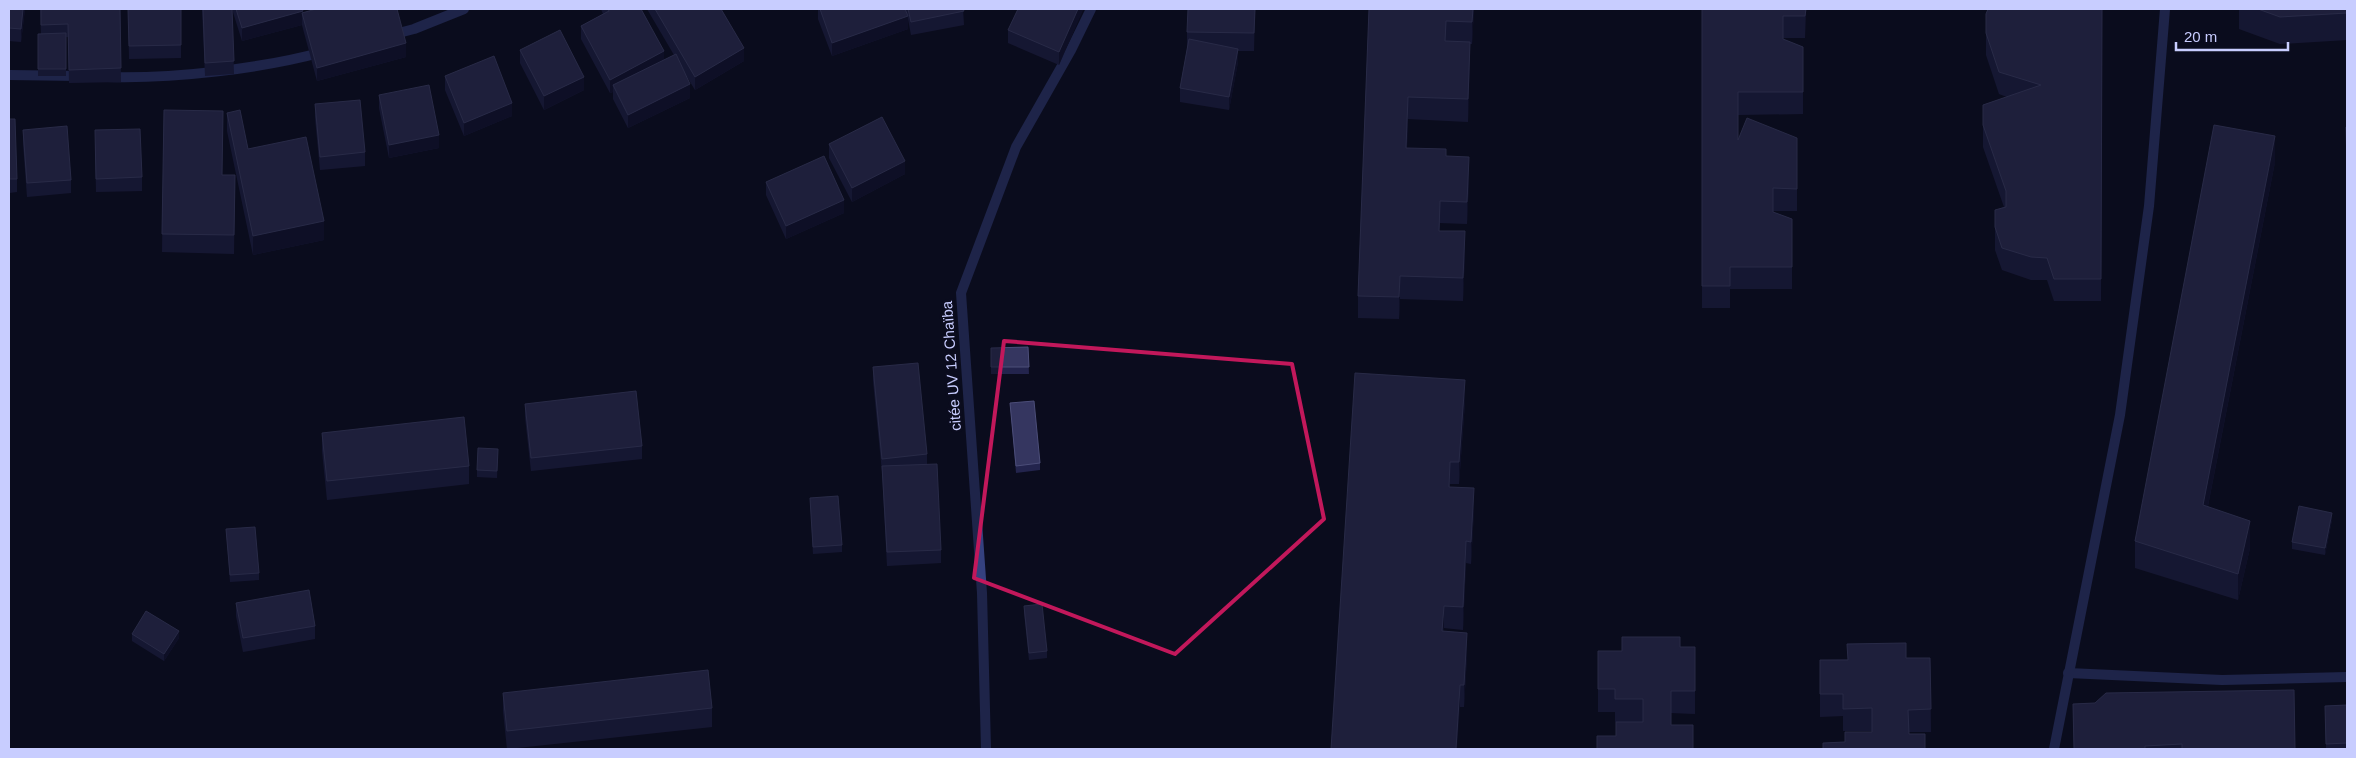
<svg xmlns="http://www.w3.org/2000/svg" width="2356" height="758" viewBox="0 0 2356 758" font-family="Arial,sans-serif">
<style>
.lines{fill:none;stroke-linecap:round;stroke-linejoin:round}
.minor{stroke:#35417f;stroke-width:10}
.tertiary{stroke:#35417f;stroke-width:10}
.wall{fill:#23244d}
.shaded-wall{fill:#121332}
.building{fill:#353660;stroke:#4c4e79}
.marked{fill:none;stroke:#c2185b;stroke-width:4;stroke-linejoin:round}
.labels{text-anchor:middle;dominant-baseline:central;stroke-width:5;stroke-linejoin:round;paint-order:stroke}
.street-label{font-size:15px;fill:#c8cdff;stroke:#0b0c1e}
</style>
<rect width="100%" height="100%" fill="#0b0c1e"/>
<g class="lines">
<g class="minor">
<polyline points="391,35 414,29 464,9"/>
<polyline points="9,75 80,76"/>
<path d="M107,77c65,2 153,-8 216,-25"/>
<polyline points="2068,673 2222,680 2347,677"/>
<polyline points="986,749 982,593 961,293 1016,147 1071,50 1091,9"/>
</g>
<polyline class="tertiary" points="2054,749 2120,415 2149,206 2165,9"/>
</g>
<g class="wall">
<polygon points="9,9 25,9 21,42 9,41"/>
<polygon points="40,9 120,9 121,82 69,83 68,37 66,37 66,76 38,76 38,34 41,34"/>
<polygon points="128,9 181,9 181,58 129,59"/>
<polygon points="202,9 232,9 234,74 205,76"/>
<polygon points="232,9 302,9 303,12 406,57 317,81 302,25 242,41"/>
<polygon points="601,9 641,9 664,60 674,55 647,9 721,9 744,61 695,90 684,72 690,98 628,128 613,99 613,92 610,93 581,39 581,26 603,14"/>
<polygon points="818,9 905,9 906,12 906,9 963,9 964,25 911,35 908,19 908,29 832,56 818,19"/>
<polygon points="1083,9 1059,65 1008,43 1008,30"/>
<polygon points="1255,9 1254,51 1238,51 1238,62 1229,110 1180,102 1180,88 1187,49 1187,32"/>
<polygon points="1369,9 1474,9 1472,44 1470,44 1468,122 1408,119 1407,148 1446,156 1469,179 1467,224 1440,223 1439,231 1465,253 1463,301 1400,299 1399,319 1358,318 1358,296"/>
<polygon points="1702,9 1806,9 1805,38 1783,38 1783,39 1803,47 1803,114 1738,115 1738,140 1797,138 1797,211 1773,211 1773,212 1792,219 1792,289 1730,289 1730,308 1702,308"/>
<polygon points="2102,9 2101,301 2054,301 2047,280 2031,280 2002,270 1995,250 1995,210 2004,207 1983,147 1983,105 2007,97 1999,94 1986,55 1986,14"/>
<polygon points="2239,9 2347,9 2347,40 2280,44 2239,29"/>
<polygon points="520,50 584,90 544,110 520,63"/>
<polygon points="445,76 512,116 464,136 445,90"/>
<polygon points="379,95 439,148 389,158 379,108"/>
<polygon points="315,104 365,152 365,166 320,170 315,118"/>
<polygon points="164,110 222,175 235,175 234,254 162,252"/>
<polygon points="227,113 248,149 324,240 253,255 227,131"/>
<polygon points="9,119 17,179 17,192 9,193"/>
<polygon points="2346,127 2347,127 2347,192 2346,154"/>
<polygon points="23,130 71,180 71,193 27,197 23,143"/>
<polygon points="95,144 142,177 142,191 96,192"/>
<polygon points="829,144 905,174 852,202 829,158"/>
<polygon points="2275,162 2208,506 2250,548 2238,600 2135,568 2135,541"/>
<polygon points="766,182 844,213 786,239 766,195"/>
<polygon points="1028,347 1029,374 991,374 991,348"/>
<polygon points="873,367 927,454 927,464 941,550 941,563 887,566 882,472 873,381"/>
<polygon points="1355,373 1465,402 1459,484 1450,484 1450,487 1474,510 1471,564 1466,563 1463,630 1444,628 1444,631 1467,656 1464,707 1460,707"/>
<polygon points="1010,403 1040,463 1040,470 1016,473"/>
<polygon points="525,404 642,446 642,459 531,471 525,417"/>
<polygon points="322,433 469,466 469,484 327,500 322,451"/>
<polygon points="498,449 497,478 477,477 477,470"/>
<polygon points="810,498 842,545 842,552 813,554"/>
<polygon points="2332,520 2325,555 2292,549 2292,542"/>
<polygon points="226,529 259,573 259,580 230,582"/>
<polygon points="236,603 315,626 315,639 243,652 236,616"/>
<polygon points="1024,606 1047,651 1047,658 1029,660 1024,613"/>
<polygon points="132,634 179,638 164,661 132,641"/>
<polygon points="1680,647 1695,647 1695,714 1671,713 1616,736 1643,722 1615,722 1615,712 1598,712 1598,651 1622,651"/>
<polygon points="1930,658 1931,732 1909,732 1845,742 1872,732 1872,731 1843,731 1843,716 1820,717 1820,660"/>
<polygon points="503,693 712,708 712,727 507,749 503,711"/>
<polygon points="2073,704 2295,749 2074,749"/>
<polygon points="2347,705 2347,749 2326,749 2325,706"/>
</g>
<g class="shaded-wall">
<polygon points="23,9 25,9 21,42 21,29"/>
<polygon points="1078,9 1083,9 1083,10 1059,65 1059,52"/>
<polygon points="1473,9 1474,9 1472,44 1472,22"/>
<polygon points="303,11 303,16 302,13 302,25 242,41 242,28"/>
<polygon points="908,16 908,29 832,56 832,43"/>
<polygon points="1470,42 1470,64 1468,122 1468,99"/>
<polygon points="406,43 406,57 317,81 317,68"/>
<polygon points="744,48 744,61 695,90 695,77"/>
<polygon points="1238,49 1238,62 1229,110 1229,97"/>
<polygon points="664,51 664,64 613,85 613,92 610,93 610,80"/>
<polygon points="584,77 584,90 544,110 544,96"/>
<polygon points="690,84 690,98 628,128 628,115"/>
<polygon points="1408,97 1408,119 1406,170 1406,148"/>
<polygon points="512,103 512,116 464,136 464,123"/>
<polygon points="439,135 439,148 389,158 389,145"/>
<polygon points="2275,136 2275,162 2203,531 2203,505"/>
<polygon points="1469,157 1469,179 1467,224 1467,202"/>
<polygon points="905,161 905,174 852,202 852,188"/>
<polygon points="844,200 844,213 786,239 786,226"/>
<polygon points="324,221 324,240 253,255 253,236"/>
<polygon points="1465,231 1465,253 1463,301 1463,278"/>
<polygon points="1400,276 1400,299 1399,319 1399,297"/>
<polygon points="1465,380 1465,402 1459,484 1459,462"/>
<polygon points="1450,462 1450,484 1449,509 1449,487"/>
<polygon points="1474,488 1474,510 1471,564 1471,542"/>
<polygon points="2332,513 2332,520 2325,555 2325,548"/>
<polygon points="2250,521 2250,548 2238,600 2238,574"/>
<polygon points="1466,541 1466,563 1463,630 1463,607"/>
<polygon points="1444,606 1444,628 1442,654 1442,631"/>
<polygon points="179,631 179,638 164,661 164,654"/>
<polygon points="1467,633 1467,656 1464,707 1464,685"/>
<polygon points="1460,685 1460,707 1457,749 1456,749"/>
</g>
<g class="building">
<polygon points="9,9 23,9 21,29 9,28"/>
<polygon points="41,9 120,9 121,68 69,70 68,24 41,25"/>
<polygon points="128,9 181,9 181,45 129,46"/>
<polygon points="203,9 232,9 234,61 205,63"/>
<polygon points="236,9 302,9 303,11 242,28"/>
<polygon points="316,9 397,9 406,43 317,68 302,13"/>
<polygon points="608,9 641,9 664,51 610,80 581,26 609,11"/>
<polygon points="655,9 721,9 744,48 695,77"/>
<polygon points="820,9 905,9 908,16 832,43"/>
<polygon points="908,9 963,9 964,11 911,22"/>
<polygon points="1018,9 1078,9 1059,52 1008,30"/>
<polygon points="1188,9 1255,9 1254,33 1187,32"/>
<polygon points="1369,9 1473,9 1472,22 1446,21 1445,41 1470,42 1468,99 1408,97 1406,148 1446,149 1446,156 1469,157 1467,202 1440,201 1439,231 1465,231 1463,278 1400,276 1399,297 1358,296"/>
<polygon points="1702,9 1806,9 1805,16 1783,16 1783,39 1803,47 1803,92 1738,92 1738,140 1747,118 1797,138 1797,189 1773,188 1773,212 1792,219 1792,267 1730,267 1730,286 1702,286"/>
<polygon points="1988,9 2102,9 2101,279 2054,279 2047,258 2031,257 2002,248 1995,227 1995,210 2006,207 2006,191 1983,125 1983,105 2041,85 1999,72 1986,33 1986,14"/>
<polygon points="2258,9 2347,9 2347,13 2280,17"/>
<polygon points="560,30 584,77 544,96 520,50"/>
<polygon points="66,33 66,69 38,69 38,34"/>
<polygon points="1189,39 1238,49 1229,97 1180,88"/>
<polygon points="676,54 690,84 628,115 613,85"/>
<polygon points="494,56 512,103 464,123 445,76"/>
<polygon points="429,85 439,135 389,145 379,95"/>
<polygon points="360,100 365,152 320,157 315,104"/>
<polygon points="164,110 223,111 222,175 235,175 234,235 162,234"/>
<polygon points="240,110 248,149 306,137 324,221 253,236 227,113"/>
<polygon points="882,117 905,161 852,188 829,144"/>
<polygon points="9,119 15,119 17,179 9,179"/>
<polygon points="2214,125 2275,136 2203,505 2250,521 2238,574 2135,541"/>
<polygon points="67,126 71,180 27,183 23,130"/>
<polygon points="2346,127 2347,127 2347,165"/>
<polygon points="140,129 142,177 96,179 95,130"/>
<polygon points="824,156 844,200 786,226 766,182"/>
<polygon points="1028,347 1029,367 991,367 991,348"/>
<polygon points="918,363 927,454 882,459 873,367"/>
<polygon points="1355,373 1465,380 1459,462 1450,462 1449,487 1474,488 1471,542 1466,541 1463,607 1444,606 1442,631 1467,633 1464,685 1460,685 1456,749 1331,749"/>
<polygon points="636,391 642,446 531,458 525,404"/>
<polygon points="1034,401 1040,463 1016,466 1010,403"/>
<polygon points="464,417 469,466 327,481 322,433"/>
<polygon points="478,448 498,449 497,471 477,470"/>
<polygon points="937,464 941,550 887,552 882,466"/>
<polygon points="838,496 842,545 813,547 810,498"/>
<polygon points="2299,506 2332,513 2325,548 2292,542"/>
<polygon points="255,527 259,573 230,575 226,529"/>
<polygon points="309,590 315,626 243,638 236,603"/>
<polygon points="1042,604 1047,651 1029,653 1024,606"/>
<polygon points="146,611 179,631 164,654 132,634"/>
<polygon points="1622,637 1680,637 1680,647 1695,647 1695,691 1671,691 1671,725 1693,725 1693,749 1597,749 1597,736 1616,736 1616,722 1643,722 1643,699 1615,699 1615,689 1598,689 1598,651 1622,651"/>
<polygon points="1906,643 1906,658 1930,658 1931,709 1908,710 1909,734 1925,734 1925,749 1823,749 1823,743 1845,742 1845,732 1872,732 1872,708 1843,709 1843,694 1820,694 1820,660 1848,660 1847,644"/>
<polygon points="708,670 712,708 507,731 503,693"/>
<polygon points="2294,690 2295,749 2182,749 2182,744 2145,746 2145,749 2074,749 2073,704 2095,703 2106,693"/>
<polygon points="2347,705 2347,743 2326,744 2325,706"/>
</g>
<path d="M0 0H2356V758H0ZM1004,341l288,23 32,155 -149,135 -201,-76z" fill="#0b0c1e" fill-opacity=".55" fill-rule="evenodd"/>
<path class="marked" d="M1004,341l288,23 32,155 -149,135 -201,-76z"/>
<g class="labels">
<g class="street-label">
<text transform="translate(951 366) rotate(-94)">citée UV 12 Chaïba</text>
</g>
</g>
<rect width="2356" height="758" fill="none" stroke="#c8cdff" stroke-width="20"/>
<path d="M2176 42v8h112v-8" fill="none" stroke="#c8cdff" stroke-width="2.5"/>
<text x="2184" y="42" font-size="15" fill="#c8cdff" stroke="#0b0c1e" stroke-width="4" paint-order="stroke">20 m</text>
</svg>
